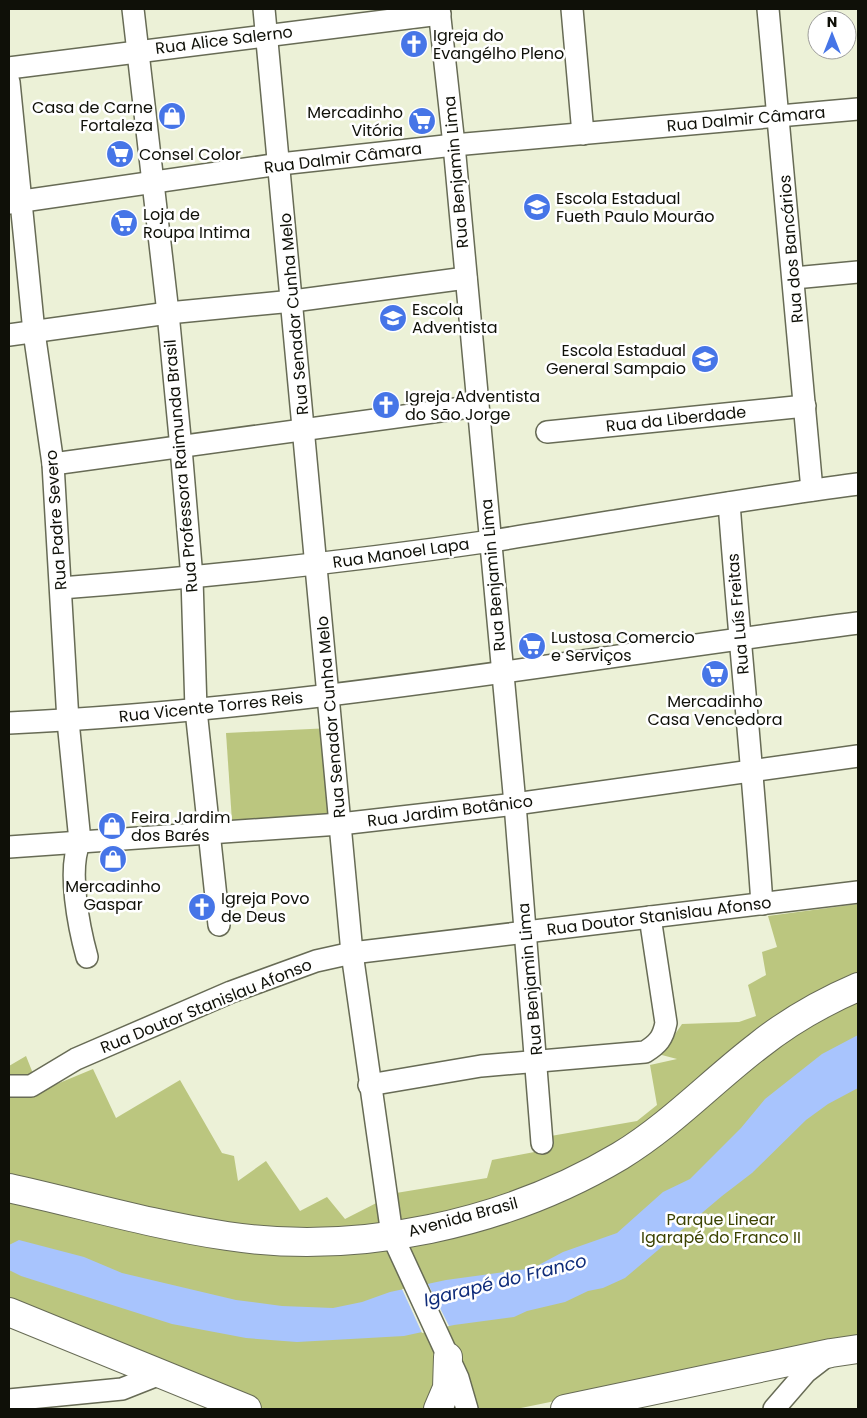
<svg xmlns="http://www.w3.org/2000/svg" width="867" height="1418" viewBox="0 0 867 1418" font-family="Poppins,sans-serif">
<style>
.green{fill:#bbc67f}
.water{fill:#a8c4fd}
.pier{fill:#ecf1d7}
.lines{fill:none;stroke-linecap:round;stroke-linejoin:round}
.minor-casing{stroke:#676b55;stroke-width:24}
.highway-casing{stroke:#676b55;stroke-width:30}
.minor{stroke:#fff;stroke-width:21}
.highway{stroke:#fff;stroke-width:28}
.labels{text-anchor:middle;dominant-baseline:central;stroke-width:5;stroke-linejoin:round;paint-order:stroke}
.poi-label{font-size:16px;fill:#0f1008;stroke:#fff;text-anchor:start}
.street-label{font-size:16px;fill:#0f1008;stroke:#fff}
.park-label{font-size:16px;fill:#3b4200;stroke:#fff}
.water-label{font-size:18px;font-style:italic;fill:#0f2c7a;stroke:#fff}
</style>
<rect width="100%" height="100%" fill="#ecf1d7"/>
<g class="green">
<polygon points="331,728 329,815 232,821 226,733"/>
<path d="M858,904v435l-342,70h-251l-78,-34 -178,-70v-239l17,-10 14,35 53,-22 23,49 64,-38 42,73 12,3 4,25 28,-20 34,50 27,-14 18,22 51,-26 91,-15 5,-18 53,-10v-13l92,-16 20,-16 -7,-40 27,-6 -19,-5c11,-7 16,-19 24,-30l57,-2 17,-6 -8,-31 18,-10 -4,-23 15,-5 -9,-31z"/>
</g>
<polygon class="water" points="858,1035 858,1088 828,1104 806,1120 752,1173 722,1196 625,1278 603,1288 588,1291 565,1302 527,1311 514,1317 454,1325 404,1336 297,1342 246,1338 172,1324 21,1276 9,1270 9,1245 19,1240 84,1257 122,1273 236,1300 282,1306 333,1308 362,1302 390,1292 446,1280 533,1268 563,1252 617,1233 663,1192 690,1179 741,1128 765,1099 822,1054"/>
<polygon class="pier" points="428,1284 449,1326 422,1333 402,1289"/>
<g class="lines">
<g class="minor-casing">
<g id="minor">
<polyline points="133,9 168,313 181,448 192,578 196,710 219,925"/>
<polyline points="264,9 352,953 392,1235 458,1378 467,1409"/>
<polyline points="439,9 454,145 515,804 542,1143"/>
<polyline points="572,9 583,134"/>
<polyline points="768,9 812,490"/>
<polyline points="9,68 440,14"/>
<path d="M9,82l25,250 19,132 15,257 12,120c-13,28 -1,87 7,116"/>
<polyline points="9,203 280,164 454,145 858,109"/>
<polyline points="794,278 858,272"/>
<polyline points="9,335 168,313 293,301 466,278"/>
<polyline points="547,432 805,406"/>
<polyline points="53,464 477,406"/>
<path d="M729,503c10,134 24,267 33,401"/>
<path d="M61,588c144,-11 287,-26 430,-47 122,-19 244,-41 367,-57"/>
<path d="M9,723c285,-13 567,-64 849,-100"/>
<polyline points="9,847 340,824 515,804 858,756"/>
<path d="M369,1085l112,-19 164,-14c13,-8 18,-14 21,-29l-16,-106"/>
<polyline points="9,1086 31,1086 76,1059 231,992 316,961 352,953 858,892"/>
<polyline points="9,1400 122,1389 160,1374"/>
<polyline points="774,1409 806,1372 828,1355"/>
</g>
</g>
<g class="highway-casing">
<g id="highway">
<path d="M9,1188c72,16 144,37 218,48 131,20 279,-12 393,-80 51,-31 91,-74 138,-110 30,-24 65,-44 100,-59"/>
<polyline points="9,1312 247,1409"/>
<polyline points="438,1409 447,1388 448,1357"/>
<polyline points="565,1409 831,1353 858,1349"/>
</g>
</g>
<use href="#minor" class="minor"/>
<use href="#highway" class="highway"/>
</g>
<defs>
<g id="church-disc" transform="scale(1.4375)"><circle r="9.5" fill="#4675e7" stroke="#fff"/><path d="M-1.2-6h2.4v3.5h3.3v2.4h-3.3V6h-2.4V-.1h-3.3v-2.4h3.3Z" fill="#fff"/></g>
<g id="shop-disc" transform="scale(1.4375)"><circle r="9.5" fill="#4675e7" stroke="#fff"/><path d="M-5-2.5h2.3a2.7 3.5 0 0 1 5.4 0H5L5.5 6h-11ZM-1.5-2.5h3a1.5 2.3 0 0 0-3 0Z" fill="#fff"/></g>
<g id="supermarket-disc" transform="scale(1.4375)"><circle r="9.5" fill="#4675e7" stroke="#fff"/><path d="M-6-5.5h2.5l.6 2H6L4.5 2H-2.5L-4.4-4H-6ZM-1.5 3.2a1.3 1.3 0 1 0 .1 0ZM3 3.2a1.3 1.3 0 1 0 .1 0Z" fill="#fff"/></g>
<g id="school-disc" transform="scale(1.4375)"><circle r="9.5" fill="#4675e7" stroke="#fff"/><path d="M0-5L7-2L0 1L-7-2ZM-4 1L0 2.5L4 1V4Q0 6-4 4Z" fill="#fff"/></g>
</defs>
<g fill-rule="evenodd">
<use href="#church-disc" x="414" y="44"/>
<use href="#shop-disc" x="172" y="116"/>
<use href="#supermarket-disc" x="422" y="121"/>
<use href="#supermarket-disc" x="120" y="154"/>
<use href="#school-disc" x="537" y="207"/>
<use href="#supermarket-disc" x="124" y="223"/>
<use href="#school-disc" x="393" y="318"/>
<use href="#school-disc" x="705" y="359"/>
<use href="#church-disc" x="386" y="405"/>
<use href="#supermarket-disc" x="532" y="646"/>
<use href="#supermarket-disc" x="715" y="674"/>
<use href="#shop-disc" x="112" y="826"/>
<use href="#shop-disc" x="113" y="859"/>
<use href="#church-disc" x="202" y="907"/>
</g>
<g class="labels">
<g class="poi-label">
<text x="433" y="35">Igreja do<tspan x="433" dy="18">Evangélho Pleno</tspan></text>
<text x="153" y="107" text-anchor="end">Casa de Carne<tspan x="153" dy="18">Fortaleza</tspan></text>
<text x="403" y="112" text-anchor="end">Mercadinho<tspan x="403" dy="18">Vitória</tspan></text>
<text x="139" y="154">Consel Color</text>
<text x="556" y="198">Escola Estadual<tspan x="556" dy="18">Fueth Paulo Mourão</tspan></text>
<text x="143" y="214">Loja de<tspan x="143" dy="18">Roupa Intima</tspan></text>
<text x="412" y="309">Escola<tspan x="412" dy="18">Adventista</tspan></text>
<text x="686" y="350" text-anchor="end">Escola Estadual<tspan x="686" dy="18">General Sampaio</tspan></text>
<text x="405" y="396">Igreja Adventista<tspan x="405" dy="18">do São Jorge</tspan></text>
<text x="551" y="637">Lustosa Comercio<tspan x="551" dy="18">e Serviços</tspan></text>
<text x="715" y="701" text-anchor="middle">Mercadinho<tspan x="715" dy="18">Casa Vencedora</tspan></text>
<text x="131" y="817">Feira Jardim<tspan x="131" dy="18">dos Barés</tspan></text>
<text x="113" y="886" text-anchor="middle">Mercadinho<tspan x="113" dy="18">Gaspar</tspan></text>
<text x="221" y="898">Igreja Povo<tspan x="221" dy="18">de Deus</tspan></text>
</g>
<g class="street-label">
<text transform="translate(224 40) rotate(-7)">Rua Alice Salerno</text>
<text transform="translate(746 119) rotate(-5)">Rua Dalmir Câmara</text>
<text transform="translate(343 158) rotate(-7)">Rua Dalmir Câmara</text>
<text transform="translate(456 172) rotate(-95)">Rua Benjamin Lima</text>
<text transform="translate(791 249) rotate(-95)">Rua dos Bancários</text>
<text transform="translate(294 314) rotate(-95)">Rua Senador Cunha Melo</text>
<text transform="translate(676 419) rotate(-6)">Rua da Liberdade</text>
<text transform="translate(181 466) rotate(-95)">Rua Professora Raimunda Brasil</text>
<text transform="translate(56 520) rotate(-94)">Rua Padre Severo</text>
<text transform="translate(401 553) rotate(-8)">Rua Manoel Lapa</text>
<text transform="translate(493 575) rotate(-95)">Rua Benjamin Lima</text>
<text transform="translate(738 614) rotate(-95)">Rua Luís Freitas</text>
<text transform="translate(211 707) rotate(-6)">Rua Vicente Torres Reis</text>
<text transform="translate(331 717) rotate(-95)">Rua Senador Cunha Melo</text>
<text transform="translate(450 811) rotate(-7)">Rua Jardim Botânico</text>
<text transform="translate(659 916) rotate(-7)">Rua Doutor Stanislau Afonso</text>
<text transform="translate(530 979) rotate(-95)">Rua Benjamin Lima</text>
<text transform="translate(206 1006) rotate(-22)">Rua Doutor Stanislau Afonso</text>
<text transform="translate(463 1217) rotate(-15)">Avenida Brasil</text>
</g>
<g class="park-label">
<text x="721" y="1219">Parque Linear<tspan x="721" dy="18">Igarapé do Franco II</tspan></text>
</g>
<g class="water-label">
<text transform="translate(505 1280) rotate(-14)">Igarapé do Franco</text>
</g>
</g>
<rect width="867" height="1418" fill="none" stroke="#0f1008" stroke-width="20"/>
<g transform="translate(832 35)"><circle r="24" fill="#ffffff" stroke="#9f9f9c"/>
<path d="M0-4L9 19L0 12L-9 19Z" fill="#4675e7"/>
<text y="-8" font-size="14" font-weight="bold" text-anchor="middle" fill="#0f1008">N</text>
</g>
</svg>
